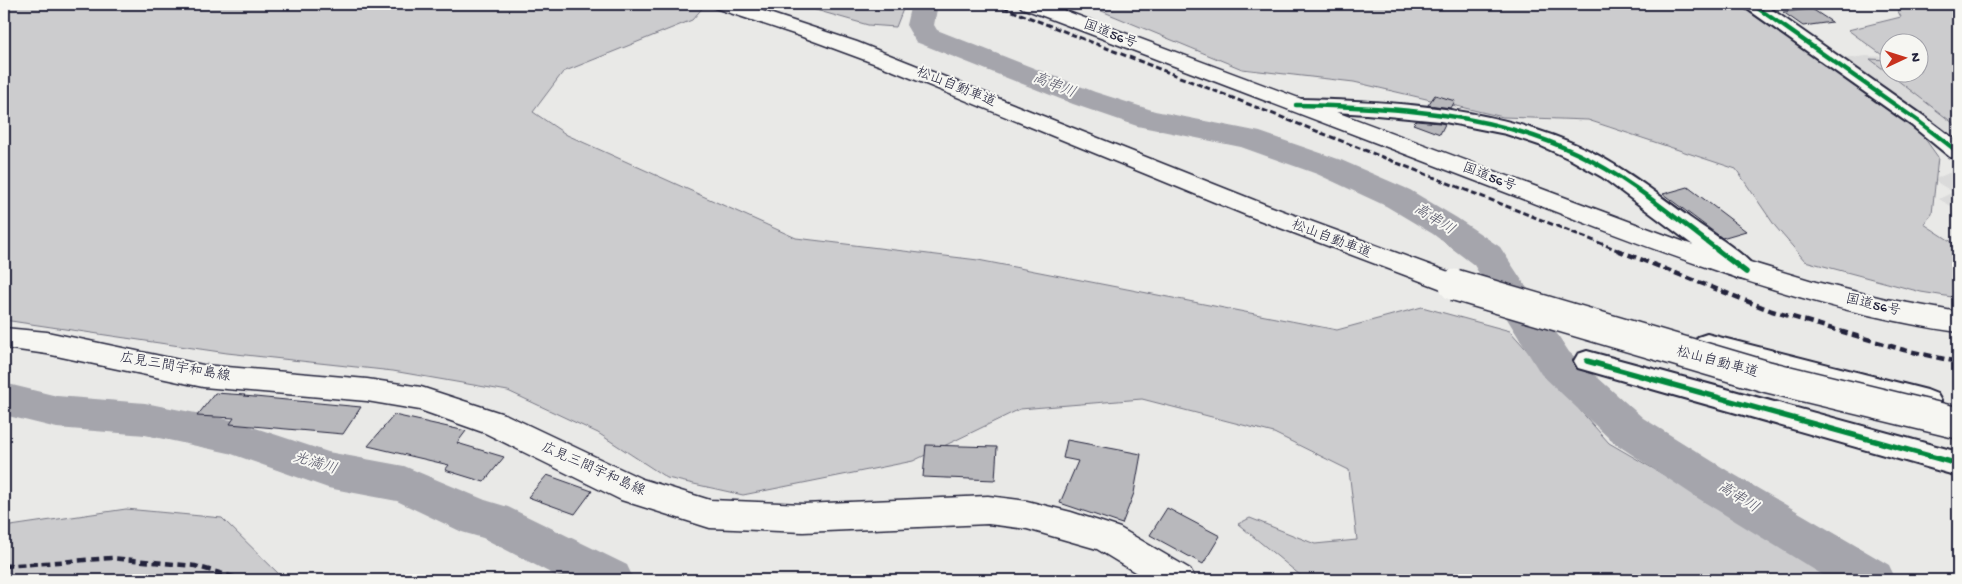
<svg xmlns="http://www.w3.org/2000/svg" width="1962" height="584" viewBox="0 0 1962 584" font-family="'Gochi Hand','Klee One',sans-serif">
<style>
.built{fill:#dadada}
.green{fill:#ccccce;stroke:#777784;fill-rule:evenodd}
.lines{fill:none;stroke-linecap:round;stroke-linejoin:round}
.river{fill:#a5a5ac;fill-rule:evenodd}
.building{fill:#b8b8bc;stroke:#22223b}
.minor-casing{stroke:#22223b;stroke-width:4}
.major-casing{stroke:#22223b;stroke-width:3}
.highway-casing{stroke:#22223b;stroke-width:3}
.minor{fill:#f6f6f2;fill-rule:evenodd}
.major{fill:#f6f6f2;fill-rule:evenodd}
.highway{fill:#f6f6f2;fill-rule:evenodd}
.rail-far1{stroke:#22223b;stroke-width:3;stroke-dasharray:6 3;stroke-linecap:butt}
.rail{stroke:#22223b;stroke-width:4.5;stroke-dasharray:8 4.5;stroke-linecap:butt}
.highway-bridge-casing{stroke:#22223b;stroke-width:34;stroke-linecap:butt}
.highway-bridge{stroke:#f6f6f2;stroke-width:31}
.cycleway-far1-casing{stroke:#f6f6f2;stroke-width:7}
.cycleway-casing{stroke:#f6f6f2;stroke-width:9}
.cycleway-far1{stroke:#00873e;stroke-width:4.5}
.cycleway{stroke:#00873e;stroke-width:5.5}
.labels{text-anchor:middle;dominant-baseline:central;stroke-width:4;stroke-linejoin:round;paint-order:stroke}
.street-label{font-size:14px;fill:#22223b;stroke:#f6f6f2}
.water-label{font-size:15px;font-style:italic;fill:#565668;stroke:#f6f6f2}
</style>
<rect width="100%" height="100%" fill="#e9e9e7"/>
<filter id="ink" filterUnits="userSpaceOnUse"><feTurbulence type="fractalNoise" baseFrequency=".02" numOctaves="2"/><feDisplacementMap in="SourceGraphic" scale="10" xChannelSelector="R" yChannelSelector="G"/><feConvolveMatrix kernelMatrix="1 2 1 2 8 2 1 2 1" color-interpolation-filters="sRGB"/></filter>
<g filter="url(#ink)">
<g class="built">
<polygon points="1866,56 1889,57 1890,72 1920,72 1958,58 1958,146 1842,59"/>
<polygon points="1958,169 1958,210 1939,199 1953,192 1933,180"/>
</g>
<g class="green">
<polygon points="4,4 706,4 692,20 563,72 533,112 567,135 796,238 978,260 1337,330 1422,307 1510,331 1609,443 1846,580 1306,580 1238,524 1250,518 1315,544 1357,540 1349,470 1274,433 1142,399 1020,409 913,461 743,495 667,478 598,433 508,391 393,371 227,353 4,320"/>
<polygon points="795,4 905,4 896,27 868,25"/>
<polygon points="1088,4 1740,4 1918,129 1938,157 1932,214 1924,224 1958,246 1958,298 1921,292 1805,261 1775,226 1736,169 1588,120 1503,117 1354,82 1242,69 1092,7"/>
<path d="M1894,4h64v123l-88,-68 19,1 -41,-30 53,-13zM1890,42h30v30h-30z"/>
<polygon points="126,509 222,518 285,580 4,580 4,527"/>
</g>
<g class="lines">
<g class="river">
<polygon points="911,4 938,4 934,25 937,30 1095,92 1155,111 1260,132 1341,160 1410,190 1457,218 1500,247 1569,352 1643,418 1728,471 1889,565 1896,580 1831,580 1696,497 1613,442 1541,374 1474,265 1433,234 1386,206 1317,174 1241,147 1137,126 1073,104 916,42 906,25"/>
<polygon points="4,383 57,396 145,403 231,420 328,452 404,466 485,500 508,507 627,565 634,580 564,580 483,538 462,532 397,501 328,488 229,453 145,435 57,428 4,415"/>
</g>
</g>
<g class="building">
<polygon points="1812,9 1832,22 1803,26 1783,12"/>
<polygon points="1435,95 1455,101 1451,108 1428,105"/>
<polygon points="1416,121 1440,123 1445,124 1440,134 1413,124"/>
<polygon points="1688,187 1746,231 1722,238 1663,194"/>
<polygon points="215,393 245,395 244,396 361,407 343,434 230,424 234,418 197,416"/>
<polygon points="394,415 466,431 457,443 504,457 484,482 445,470 449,465 368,446"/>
<polygon points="1067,440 1141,454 1134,493 1122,524 1060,503 1078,461 1063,458"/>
<polygon points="926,445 997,447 995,480 923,477"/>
<polygon points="547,475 592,491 575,514 528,497"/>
<polygon points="1167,508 1220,536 1203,564 1150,535"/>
</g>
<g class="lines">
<g class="minor-casing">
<g id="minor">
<polygon points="1743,4 1764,4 1925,117 1958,142 1958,158 1950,157 1911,125 1746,8"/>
<path d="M1296,99c98,2 200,8 290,50 37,18 71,45 104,69 18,13 58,37 68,54l-3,6 -9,2 -9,-2 -135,-101 -32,-18 -31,-14 -33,-11 -66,-13 -74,-7 -77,-5 -3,-4 3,-4z"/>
<polygon points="1707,334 1927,390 1937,394 1941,401 1937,408 1927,412 1698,351 1694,344 1698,337"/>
<polygon points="1587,351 1958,452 1958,476 1578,368 1574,361 1578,354"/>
</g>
</g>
<g class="major-casing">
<polygon id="major" points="4,328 47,332 203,365 367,379 421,387 507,415 642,479 710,500 803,504 988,496 1027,501 1071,512 1120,528 1190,569 1196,580 1148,580 1097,549 1027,529 988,524 803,532 710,528 621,500 485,433 420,410 367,401 203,387 47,354 4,348"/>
</g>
<g class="highway-casing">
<g id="highway">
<polygon points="712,4 742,4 857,42 1264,204 1465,278 1469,285 1465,292 1455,294 1246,215 884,67 800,36 715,8"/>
<path d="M1019,4h28l640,239 129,39 70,17 72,13v20c-158,-23 -308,-84 -456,-141 -160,-61 -320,-122 -480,-183z"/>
</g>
</g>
<use href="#minor" class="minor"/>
<use href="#major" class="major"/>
<use href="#highway" class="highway"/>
<polyline class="rail-far1" points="995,4 1620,251"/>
<g class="rail">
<polyline points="1617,250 1772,311 1904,350 1958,362"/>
<polyline points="4,566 112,558 195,566 244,580"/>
</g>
<g class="highway-bridge-casing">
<polyline id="highway-bridge" points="1455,285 1768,377 1958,423"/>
</g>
<use href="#highway-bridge" class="highway-bridge"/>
<g class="cycleway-far1-casing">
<g id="cycleway-far1">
<polyline points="1752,4 1918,121 1958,152"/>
<path d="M1296,105c95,2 195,7 282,49 51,24 96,63 141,97"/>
</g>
</g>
<g class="cycleway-casing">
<g id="cycleway">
<polyline points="1717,250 1746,272"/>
<polyline points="1587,361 1958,464"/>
</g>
</g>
<use href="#cycleway-far1" class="cycleway-far1"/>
<use href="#cycleway" class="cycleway"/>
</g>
</g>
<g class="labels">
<g class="street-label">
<text transform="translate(1110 35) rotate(21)">国道56号</text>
<text transform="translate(956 88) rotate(22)">松山自動車道</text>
<text transform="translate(1489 178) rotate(21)">国道56号</text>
<text transform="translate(1331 240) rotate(21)">松山自動車道</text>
<text transform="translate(1873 306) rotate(13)">国道56号</text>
<text transform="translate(1717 363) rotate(15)">松山自動車道</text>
<text transform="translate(175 368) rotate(10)">広見三間宇和島線</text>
<text transform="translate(593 470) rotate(24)">広見三間宇和島線</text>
</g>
<g class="water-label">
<text transform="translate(1054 86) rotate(22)">高串川</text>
<text transform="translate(1434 220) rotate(32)">高串川</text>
<text transform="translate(315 464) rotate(17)">光満川</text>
<text transform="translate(1738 498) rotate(32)">高串川</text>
</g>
</g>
<rect width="1962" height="584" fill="none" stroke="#f6f6f2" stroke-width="20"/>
<rect x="10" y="10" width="1942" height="564" fill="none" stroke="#22223b" stroke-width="2" filter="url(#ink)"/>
<g transform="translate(1904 58) rotate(86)"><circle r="24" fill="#f6f6f2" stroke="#a1a1a9"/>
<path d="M0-4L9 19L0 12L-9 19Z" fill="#c8321e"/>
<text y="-8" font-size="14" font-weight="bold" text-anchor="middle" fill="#22223b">N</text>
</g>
</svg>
